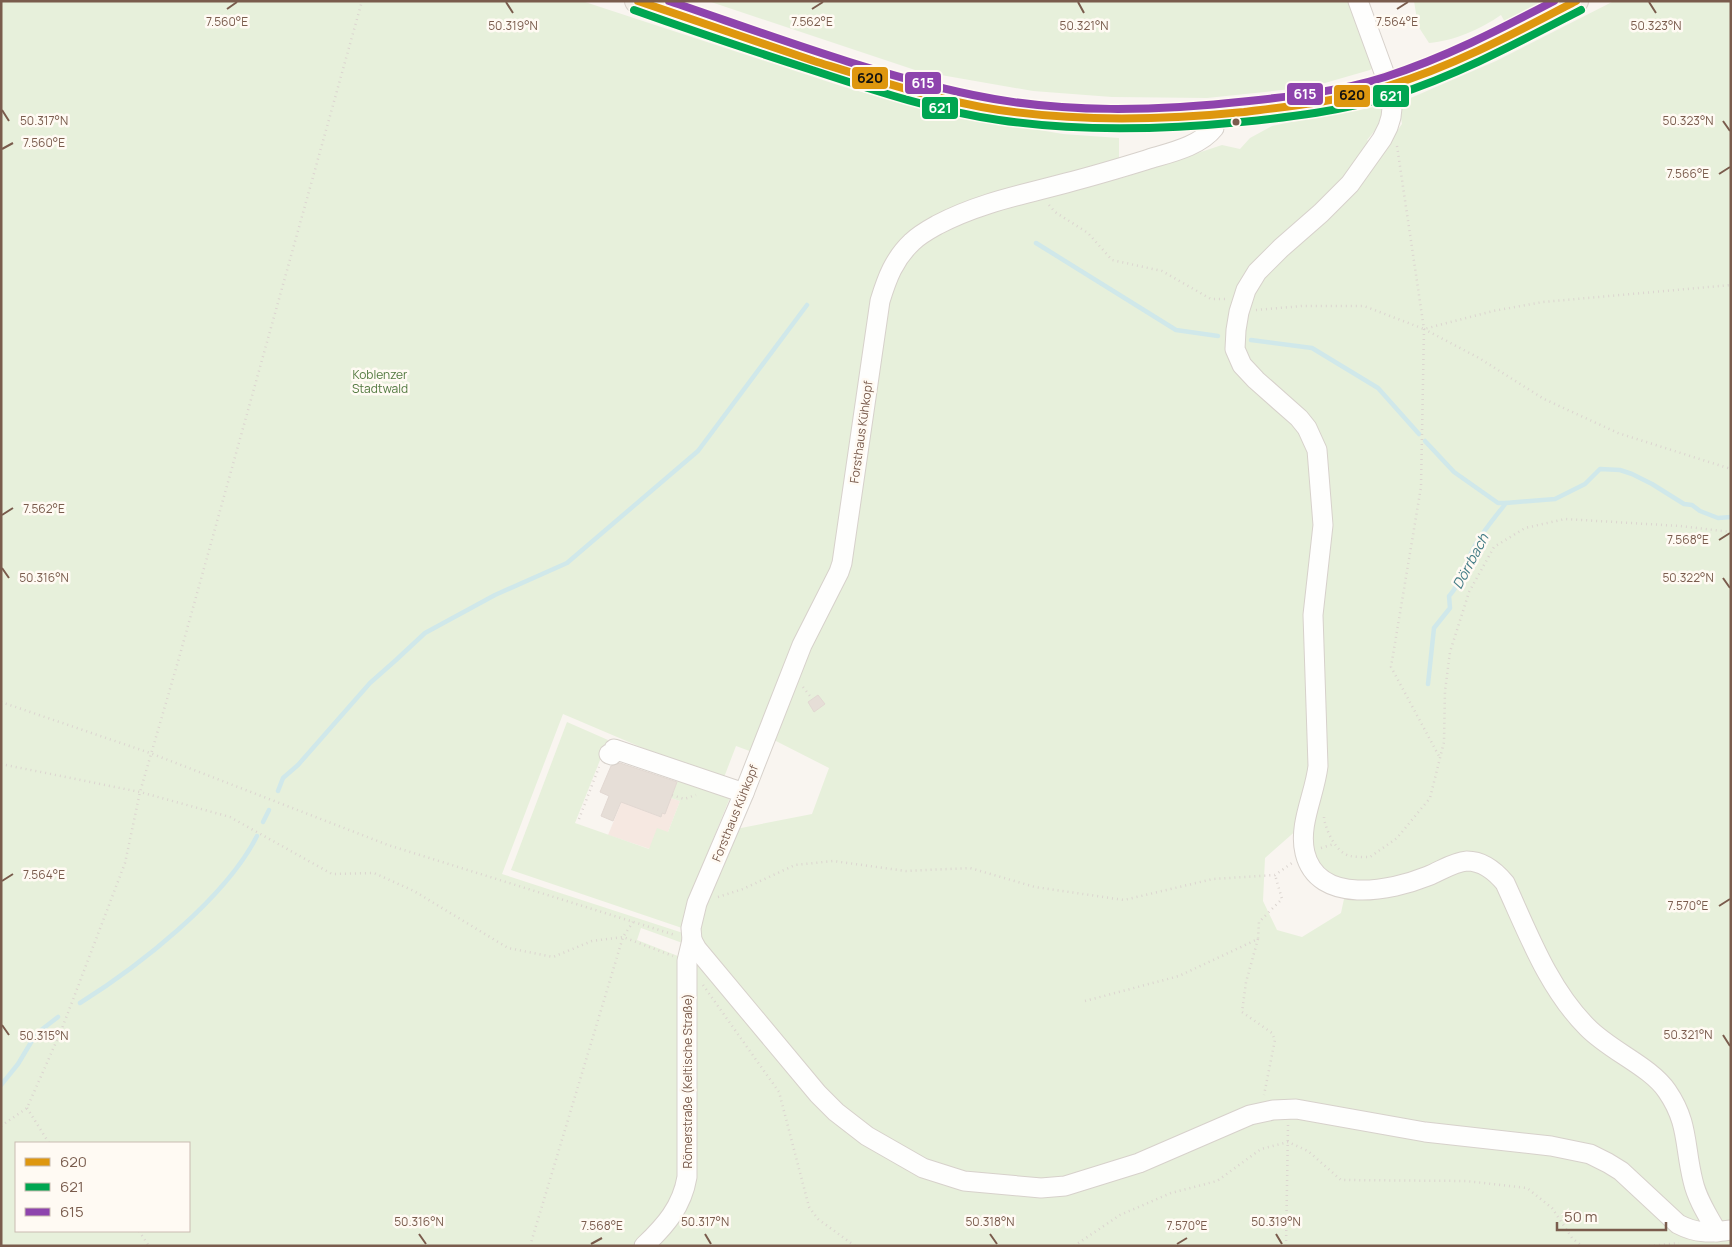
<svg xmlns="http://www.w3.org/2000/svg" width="1732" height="1247" viewBox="0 0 1732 1247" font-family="Manrope,sans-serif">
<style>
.commercial{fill:#f6e8e1}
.green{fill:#e7f0db;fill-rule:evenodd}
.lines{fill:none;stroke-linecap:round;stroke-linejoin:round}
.stream{stroke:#d0e8ea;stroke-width:4.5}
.building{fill:#e6ded7;stroke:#e2d8d2}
.minor-casing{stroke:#d7d1cb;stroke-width:21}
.major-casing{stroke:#dad1cc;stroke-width:26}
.path{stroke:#dcd5d0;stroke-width:2.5;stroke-dasharray:1 4;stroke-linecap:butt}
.minor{stroke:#fefefd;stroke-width:19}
.major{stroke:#f3eee8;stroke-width:24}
.bus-1-casing{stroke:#fffaf3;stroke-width:11}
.bus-2-casing{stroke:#fffaf3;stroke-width:11}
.bus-3-casing{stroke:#fffaf3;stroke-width:11}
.bus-1{stroke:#de970f;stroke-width:8}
.bus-2{stroke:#00a651;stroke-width:8}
.bus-3{stroke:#8e44ad;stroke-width:8}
.ticks{fill:none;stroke:#7a5c4d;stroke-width:2}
.bus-dot{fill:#7a5c4d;stroke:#fffaf3;stroke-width:2}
.labels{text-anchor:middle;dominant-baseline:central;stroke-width:5;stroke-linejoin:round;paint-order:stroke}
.park-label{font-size:12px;fill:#537a41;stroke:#fffaf3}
.street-label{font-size:12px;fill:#7a5c4d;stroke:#fffaf3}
.water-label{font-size:14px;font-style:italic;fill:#437c86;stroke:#fffaf3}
.ticks-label{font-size:12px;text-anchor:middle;fill:#7a5c4d;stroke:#fffaf3;stroke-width:5;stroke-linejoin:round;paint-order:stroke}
.line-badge{stroke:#fffaf3;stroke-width:2}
.badge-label{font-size:14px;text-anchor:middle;font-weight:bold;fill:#fff}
.pale-badge-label{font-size:14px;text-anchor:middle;font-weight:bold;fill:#111}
</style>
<rect width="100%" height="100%" fill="#f9f5f0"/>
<polygon class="commercial" points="629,784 646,792 640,809 660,817 671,798 680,801 668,832 650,849 608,835"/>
<g class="green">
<path d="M1,1h581l262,86 90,25 129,22 56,4v41l103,-34 18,4 10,-11 22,-12 109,-23 1,19 -15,18 15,11 20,-27 -3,-21 97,-42 118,-60h117v1245h-1730zM563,714l174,74 -54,145 -181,-59zM772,739l57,29 -17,46 -76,15zM736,746l19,7 -14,35 -18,-8zM1299,828l21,56 25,10 -4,19 -39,24 -25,-7 -14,-29 2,-43zM641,928l47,17 -5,13 -46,-18zM16,1143h173v88h-173z"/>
<polygon points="708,1 1353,1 1376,66 1370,70 1311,87 1207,98 1112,97 1033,91 918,71"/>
<path d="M1414,1h137l-45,23 -5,-9c-20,14 -47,26 -72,28l-11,-17z"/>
<polygon points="567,722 608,740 575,823 649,849 657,828 668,832 680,801 671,798 679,777 731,795 699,874 682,928 511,870"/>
</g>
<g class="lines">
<g class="stream">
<polyline points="1036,243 1176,330 1218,336"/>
<polyline points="1251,340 1312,348 1378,388 1419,434"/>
<polyline points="1425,441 1454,472 1498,503 1506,503"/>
<path d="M1428,684l6,-56 16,-20 -1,-12c12,-12 17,-36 27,-52 8,-14 20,-28 30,-41l49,-4 30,-15 15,-15 20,1 12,4 20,10 32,20 8,1 8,6 18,7 13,-1"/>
<polyline points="278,791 283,778 298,765 370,683 396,660 425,633 495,595 567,563 698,451 807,305"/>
<polyline points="263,822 269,810"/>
<path d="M80,1003c59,-37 145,-104 177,-167"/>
<polyline points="1,1085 18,1064 36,1034 58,1017"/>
</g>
</g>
<g class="building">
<polygon points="818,695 825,704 814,712 808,702"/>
<polygon points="620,763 677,782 665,814 662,813 661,817 621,802 613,821 601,816 609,796 600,792 611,766"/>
</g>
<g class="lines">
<g class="minor-casing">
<g id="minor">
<path d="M1358,1l31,85 3,22 -1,9 -3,10 -6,12 -32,45 -29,29 -40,35 -24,24 -11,18 -7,22 -3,18 -1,19 7,16 14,15 43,38 8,10 10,22 6,75 -10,90 5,151c-3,28 -20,59 -13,87 13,53 86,38 123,23 13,-5 25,-14 39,-15 16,0 28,10 38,22 23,50 43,105 82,144 23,24 63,39 80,64 22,32 17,54 26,90 4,18 15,35 24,51"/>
<polyline points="609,754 612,755 614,749 744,793"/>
<path d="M692,940l5,9 121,145 18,18 31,24 56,32 41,13 77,7 24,-2 74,-23 111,-48 23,-5 23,-1 129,23 126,14 39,8 18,9 13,8 57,53c19,10 32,9 53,6"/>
<path d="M644,1246c21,-20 38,-39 43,-69v-216l5,-21 -1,-12 6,-25 47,-110 58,-148 37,-73 3,-9 38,-262c7,-23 14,-42 32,-59 7,-7 16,-12 25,-17 42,-22 84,-30 129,-42 27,-7 54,-15 80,-23 22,-7 53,-13 68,-32l-2,-13"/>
</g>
</g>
<g class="major-casing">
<path id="major" d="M637,1c64,22 127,43 191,64 63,20 129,41 195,48 76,8 150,7 226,-2 47,-5 94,-10 140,-25 65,-20 127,-54 187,-85"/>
</g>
<g class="path">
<polyline points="1397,146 1424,329 1479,358 1544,399 1618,433 1731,469"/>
<polyline points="1049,205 1055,212 1088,233 1112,260 1162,271 1211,299 1227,299"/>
<polyline points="1256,310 1302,306 1364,306 1424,329 1493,311 1543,302 1731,285"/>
<polyline points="1424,329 1421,487 1391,667 1440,758"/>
<polyline points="803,687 810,696"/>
<polyline points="1,702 150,753 388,845 675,935"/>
<polyline points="1,764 140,792 230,817 332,874 374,873 414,891 508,948 553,957 592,941 623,937 673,956"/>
<polyline points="672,795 684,799 696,795"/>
<path d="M1324,817c1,12 12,36 26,39 6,1 14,1 20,1l27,-19 33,-40 14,-56 1,-51 5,-39 19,-60 25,-45 31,-19 40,-9 115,7 51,6"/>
<polyline points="579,819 599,767"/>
<polyline points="1321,848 1334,844"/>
<polyline points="718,897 743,889 795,865 833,861 906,871 970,868 1035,887 1124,900 1213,879 1275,875 1292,863"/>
<polyline points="1258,939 1246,982 1242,1012 1272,1033 1275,1040 1264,1095"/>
<polyline points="703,985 779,1092 809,1207 818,1219 855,1246"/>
<polyline points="1085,1001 1179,976 1258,939 1259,922 1282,899 1275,875"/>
<polyline points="27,1108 49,1143"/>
<polyline points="1,1126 27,1108 61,1031 125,863 140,792 179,658 362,1"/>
<polyline points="139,1231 149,1246"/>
<polyline points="530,1246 623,937 633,922"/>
<polyline points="1074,1246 1120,1215 1171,1193 1217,1181 1261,1149 1288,1142 1308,1151 1341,1180 1466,1181 1527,1188 1552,1208 1572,1238 1582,1246"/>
<polyline points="1286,1246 1288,1125"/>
<polyline points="1649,1246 1679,1243"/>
</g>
<use href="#minor" class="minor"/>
<use href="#major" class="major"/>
<g class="bus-1-casing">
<path id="bus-1" d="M638,1c59,20 117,40 176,60 61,19 122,39 185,49 81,12 164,10 245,2 48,-6 97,-11 144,-26 66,-20 127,-53 188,-85"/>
</g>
<g class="bus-2-casing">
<path id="bus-2" d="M634,10c59,21 119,41 178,60 61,20 123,41 187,50 80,12 161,10 242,2 50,-5 101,-11 151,-26 66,-21 127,-54 189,-86"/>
</g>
<g class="bus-3-casing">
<path id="bus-3" d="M669,1c100,34 200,72 304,94 90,19 185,16 276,6 46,-5 92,-10 136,-24 59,-19 114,-47 169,-76"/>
</g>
<use href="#bus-1" class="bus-1"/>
<use href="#bus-2" class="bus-2"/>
<use href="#bus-3" class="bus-3"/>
</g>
<path class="ticks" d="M506,2l7,11M1078,2l6,11M1649,2l7,11M227,9l10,-7M812,9l11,-7M1397,9l11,-7M2,110l7,11M1723,121l7,10M2,149l11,-6M1719,174l11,-7M2,515l11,-7M1719,540l11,-7M2,568l7,10M1723,578l7,10M2,881l11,-7M1719,906l11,-7M2,1025l7,10M1723,1035l7,11M419,1234l7,10M705,1234l6,10M990,1234l7,10M1276,1234l6,10M591,1244l11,-6M1177,1244l10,-6"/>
<circle class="bus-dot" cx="1236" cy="122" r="4.5"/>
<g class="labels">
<g class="park-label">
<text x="380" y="374">Koblenzer<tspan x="380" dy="14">Stadtwald</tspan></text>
</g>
<g class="street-label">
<text transform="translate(861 432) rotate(-82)">Forsthaus Kühkopf</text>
<text transform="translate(735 813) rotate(-68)">Forsthaus Kühkopf</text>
<text transform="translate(687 1081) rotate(-90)">Römerstraße (Keltische Straße)</text>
</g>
<g class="water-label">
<text transform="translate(1470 561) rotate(-62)">Dörrbach</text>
</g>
</g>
<g class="ticks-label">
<text x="227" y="26">7.560°E</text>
<text x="1397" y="26">7.564°E</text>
<text x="812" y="26">7.562°E</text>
<text x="513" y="30">50.319°N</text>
<text x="1084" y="30">50.321°N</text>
<text x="1656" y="30">50.323°N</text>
<text x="1688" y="125">50.323°N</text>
<text x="44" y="125">50.317°N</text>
<text x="44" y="147">7.560°E</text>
<text x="1688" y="178">7.566°E</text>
<text x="44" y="513">7.562°E</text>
<text x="1688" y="544">7.568°E</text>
<text x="1688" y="582">50.322°N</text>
<text x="44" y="582">50.316°N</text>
<text x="44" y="879">7.564°E</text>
<text x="1688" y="910">7.570°E</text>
<text x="1688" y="1039">50.321°N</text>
<text x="44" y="1040">50.315°N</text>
<text x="419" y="1226">50.316°N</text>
<text x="705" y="1226">50.317°N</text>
<text x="990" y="1226">50.318°N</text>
<text x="1276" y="1226">50.319°N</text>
<text x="602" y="1230">7.568°E</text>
<text x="1187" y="1230">7.570°E</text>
</g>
<g class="line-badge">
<rect x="851" y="66" width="38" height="24" rx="5" fill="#de970f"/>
<rect x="904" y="71" width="38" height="24" rx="5" fill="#8e44ad"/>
<rect x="1286" y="82" width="38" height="24" rx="5" fill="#8e44ad"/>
<rect x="1333" y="84" width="38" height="24" rx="5" fill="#de970f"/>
<rect x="1372" y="84" width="38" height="24" rx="5" fill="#00a651"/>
<rect x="921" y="96" width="38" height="24" rx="5" fill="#00a651"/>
</g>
<g class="badge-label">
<text x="923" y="88">615</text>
<text x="1305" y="99">615</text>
<text x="1391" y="101">621</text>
<text x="940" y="113">621</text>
</g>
<g class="pale-badge-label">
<text x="870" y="83">620</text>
<text x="1352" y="100">620</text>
</g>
<rect width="1732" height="1247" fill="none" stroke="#7a5c4d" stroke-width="5"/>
<rect x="15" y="1142" width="175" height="90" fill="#fffaf3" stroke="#cabbb1"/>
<rect x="25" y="1158" width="25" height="8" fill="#de970f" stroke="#cabbb1"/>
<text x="60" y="1167" font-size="15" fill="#7a5c4d">620</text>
<rect x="25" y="1183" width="25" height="8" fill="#00a651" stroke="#cabbb1"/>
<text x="60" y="1192" font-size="15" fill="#7a5c4d">621</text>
<rect x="25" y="1208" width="25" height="8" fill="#8e44ad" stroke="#cabbb1"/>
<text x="60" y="1217" font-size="15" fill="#7a5c4d">615</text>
<path d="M1557 1222v8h109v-8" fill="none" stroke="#7a5c4d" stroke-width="2.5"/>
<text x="1564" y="1222" font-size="15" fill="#7a5c4d" stroke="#fffaf3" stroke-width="4" paint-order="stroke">50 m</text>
</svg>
